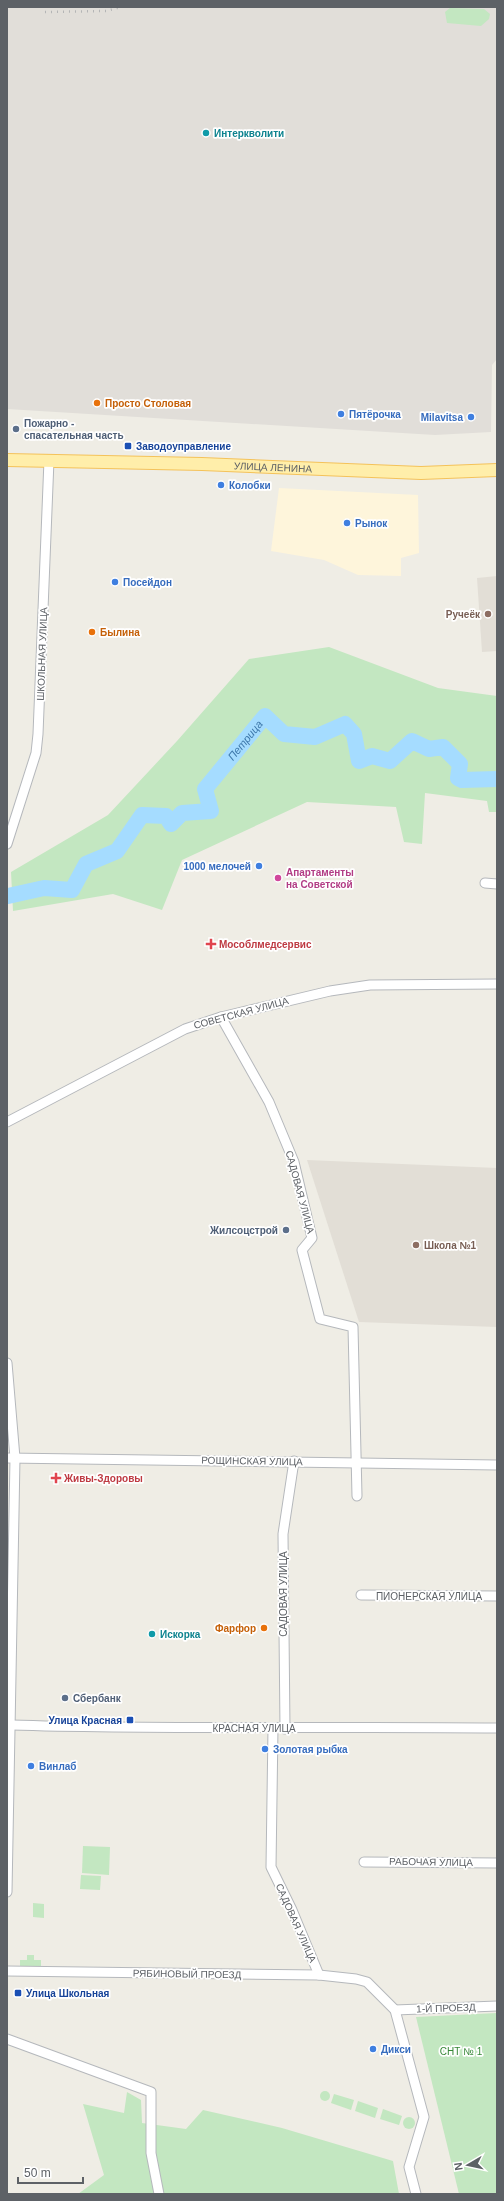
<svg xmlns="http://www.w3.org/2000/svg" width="504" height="2201" viewBox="0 0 504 2201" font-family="Helvetica,sans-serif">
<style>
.commercial{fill:#fef5db}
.industrial{fill:#e1ded9}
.education{fill:#e2ded6}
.green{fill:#c3e7c1}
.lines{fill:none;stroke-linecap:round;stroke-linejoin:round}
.river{stroke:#a5dcff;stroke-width:16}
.minor-casing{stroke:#b5b8bc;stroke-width:11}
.major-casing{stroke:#f4c25a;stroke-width:14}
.minor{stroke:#fff;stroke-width:9}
.major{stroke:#fea;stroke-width:12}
.rail{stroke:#b4b5b6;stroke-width:2.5;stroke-dasharray:1 5;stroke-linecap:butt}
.culture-dot{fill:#0f9aa8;stroke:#fff;stroke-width:1.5}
.food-dot{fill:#e8710a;stroke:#fff;stroke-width:1.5}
.shop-dot{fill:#3f7fe0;stroke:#fff;stroke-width:1.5}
.service-dot{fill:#5c6f8a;stroke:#fff;stroke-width:1.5}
.transit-dot{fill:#1a4fb4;stroke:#fff;stroke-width:1.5}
.education-dot{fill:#8d6e63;stroke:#fff;stroke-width:1.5}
.hotel-dot{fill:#d1479c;stroke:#fff;stroke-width:1.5}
.health-dot{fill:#e0444e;stroke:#fff;stroke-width:1.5}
.labels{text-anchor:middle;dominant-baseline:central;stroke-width:3.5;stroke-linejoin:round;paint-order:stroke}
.culture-label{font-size:10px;font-weight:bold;fill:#0d838f;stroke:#fff;text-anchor:start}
.food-label{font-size:10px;font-weight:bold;fill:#c56008;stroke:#fff;text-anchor:start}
.shop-label{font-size:10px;font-weight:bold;fill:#366cbe;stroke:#fff;text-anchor:start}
.service-label{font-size:10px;font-weight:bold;fill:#4e5e75;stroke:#fff;text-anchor:start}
.transit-label{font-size:10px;font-weight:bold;fill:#164399;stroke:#fff;text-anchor:start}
.street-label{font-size:10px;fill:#5d6166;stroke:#fff}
.education-label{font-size:10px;font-weight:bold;fill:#785e54;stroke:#fff;text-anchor:end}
.hotel-label{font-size:10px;font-weight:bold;fill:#b23c85;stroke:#fff;text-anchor:start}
.health-label{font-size:10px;font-weight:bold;fill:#be3a42;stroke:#fff;text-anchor:start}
.park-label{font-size:10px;fill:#348634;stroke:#fff}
.water-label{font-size:11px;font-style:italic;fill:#3d77aa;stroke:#fff}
</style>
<rect width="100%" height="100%" fill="#efede5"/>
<polygon class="commercial" points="279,488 418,495 419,553 401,558 401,576 358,575 324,560 271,551"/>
<polygon class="industrial" points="7,7 497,7 497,359 492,365 491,432 435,435 7,409"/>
<g class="education">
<polygon points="497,576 497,651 482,652 477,578"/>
<polygon points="307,1160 497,1168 497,1327 359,1322"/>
</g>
<g class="green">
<polygon points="450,8 484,9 490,14 489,19 481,26 447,23 445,12"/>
<polygon points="329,647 438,688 497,696 497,812 489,812 487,801 425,793 422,844 404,842 396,807 307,802 182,860 162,910 113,894 13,911 11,872 108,815 177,741 249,659"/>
<polygon points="83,1846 110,1847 109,1875 82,1873"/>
<polygon points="81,1875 101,1876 100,1890 80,1889"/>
<polygon points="33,1903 44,1904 44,1918 33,1917"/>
<polygon points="27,1955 34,1955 34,1960 41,1960 41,1967 20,1966 20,1960 27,1960"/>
<polygon points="497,2013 497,2194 459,2194 416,2017"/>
<circle cx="325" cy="2096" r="5"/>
<polygon points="127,2092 141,2100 142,2123 186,2129 203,2110 282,2128 393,2161 399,2194 78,2194 104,2175 83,2104 124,2113"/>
<polygon points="334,2094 354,2100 351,2110 331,2103"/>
<polygon points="358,2101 378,2108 375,2118 355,2111"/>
<polygon points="383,2109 402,2116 399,2125 380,2119"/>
<circle cx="409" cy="2123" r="6"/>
</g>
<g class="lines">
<path class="river" id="s1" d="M8,896l36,-8 28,2 14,-26 31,-13 25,-36 24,1 5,8 11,-11 29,-2 -6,-22 60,-73 19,18 31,3 30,-13 9,10 5,27 13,-5 18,5 22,-20 17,8 14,-2 17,17 -2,14 4,2 35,-1"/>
<g class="minor-casing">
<g id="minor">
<polyline points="7,844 36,753 38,734 49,460"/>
<polyline points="485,883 497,884"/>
<polyline points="221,1017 269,1102 294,1162 312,1238 302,1250 320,1319 353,1327 357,1496"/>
<polyline points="7,1122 185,1029 221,1017 330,991 370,985 497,984"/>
<polyline points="7,1363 15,1458 7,1892"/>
<polyline points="7,1458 497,1465"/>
<polyline points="361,1595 497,1596"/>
<path d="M11,1725c162,5 324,1 486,3"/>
<polyline points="273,1728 271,1867 292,1910 319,1975"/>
<polyline points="285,1729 283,1534 294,1461"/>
<polyline points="364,1862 497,1863"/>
<polyline points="7,1971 319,1975 356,1979 367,1982 395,2010 424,2117 409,2167 416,2194"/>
<polyline points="395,2010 497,2006"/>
<polyline points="7,2039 151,2092 151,2153 159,2194"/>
</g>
</g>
<g class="major-casing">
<g id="major">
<path id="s2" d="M7,460l195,4 219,9 76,-3"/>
</g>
</g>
<use href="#minor" class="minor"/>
<use href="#major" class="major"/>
<polyline class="rail" points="45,12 106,11 121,7"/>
</g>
<g class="culture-dot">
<circle cx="206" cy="133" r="4"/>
<circle cx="152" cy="1634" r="4"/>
</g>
<g class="food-dot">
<circle cx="97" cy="403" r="4"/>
<circle cx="92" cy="632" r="4"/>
<circle cx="264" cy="1628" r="4"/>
</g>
<g class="shop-dot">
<circle cx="341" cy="414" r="4"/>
<circle cx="471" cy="417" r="4"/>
<circle cx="221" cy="485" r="4"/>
<circle cx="347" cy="523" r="4"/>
<circle cx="115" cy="582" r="4"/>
<circle cx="259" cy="866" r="4"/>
<circle cx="265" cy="1749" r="4"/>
<circle cx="31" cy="1766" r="4"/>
<circle cx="373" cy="2049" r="4"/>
</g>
<g class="service-dot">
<circle cx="16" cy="429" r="4"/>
<circle cx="286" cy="1230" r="4"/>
<circle cx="65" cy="1698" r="4"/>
</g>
<g class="transit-dot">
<rect x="124" y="442" width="8" height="8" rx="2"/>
<rect x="126" y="1716" width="8" height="8" rx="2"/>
<rect x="14" y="1989" width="8" height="8" rx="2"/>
</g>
<g class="education-dot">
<circle cx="488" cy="614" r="4"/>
<circle cx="416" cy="1245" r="4"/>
</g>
<circle class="hotel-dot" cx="278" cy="878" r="4"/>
<g class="health-dot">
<path d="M209 938h4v4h4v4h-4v4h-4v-4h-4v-4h4z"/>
<path d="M54 1472h4v4h4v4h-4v4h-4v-4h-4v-4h4z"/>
</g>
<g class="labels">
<g class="culture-label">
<text x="214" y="133">Интеркволити</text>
<text x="160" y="1634">Искорка</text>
</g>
<g class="food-label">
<text x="105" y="403">Просто Столовая</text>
<text x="100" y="632">Былина</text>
<text x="256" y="1628" text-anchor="end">Фарфор</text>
</g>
<g class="shop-label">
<text x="349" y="414">Пятёрочка</text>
<text x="463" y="417" text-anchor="end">Milavitsa</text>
<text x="229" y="485">Колобки</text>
<text x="355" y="523">Рынок</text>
<text x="123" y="582">Посейдон</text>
<text x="251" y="866" text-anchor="end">1000 мелочей</text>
<text x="273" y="1749">Золотая рыбка</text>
<text x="39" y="1766">Винлаб</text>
<text x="381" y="2049">Дикси</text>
</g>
<g class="service-label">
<text x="24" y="423">Пожарно -<tspan x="24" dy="12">спасательная часть</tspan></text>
<text x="278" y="1230" text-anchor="end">Жилсоцстрой</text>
<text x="73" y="1698">Сбербанк</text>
</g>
<g class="transit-label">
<text x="136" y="446">Заводоуправление</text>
<text x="122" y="1720" text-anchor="end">Улица Красная</text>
<text x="26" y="1993">Улица Школьная</text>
</g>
<g class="street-label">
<text stroke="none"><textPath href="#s2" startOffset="266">УЛИЦА ЛЕНИНА</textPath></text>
<text transform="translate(42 654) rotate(-88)">ШКОЛЬНАЯ УЛИЦА</text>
<text transform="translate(241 1013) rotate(-15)">СОВЕТСКАЯ УЛИЦА</text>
<text transform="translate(300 1192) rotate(75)">САДОВАЯ УЛИЦА</text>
<text transform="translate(252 1461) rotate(1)">РОЩИНСКАЯ УЛИЦА</text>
<text transform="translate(283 1594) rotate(-90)">САДОВАЯ УЛИЦА</text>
<text x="429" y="1596">ПИОНЕРСКАЯ УЛИЦА</text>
<text x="254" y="1728">КРАСНАЯ УЛИЦА</text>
<text transform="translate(431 1862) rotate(1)">РАБОЧАЯ УЛИЦА</text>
<text transform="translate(296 1923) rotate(66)">САДОВАЯ УЛИЦА</text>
<text transform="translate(187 1974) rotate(1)">РЯБИНОВЫЙ ПРОЕЗД</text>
<text transform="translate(446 2008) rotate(-2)">1-Й ПРОЕЗД</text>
</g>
<g class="education-label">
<text x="480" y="614">Ручеёк</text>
<text x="424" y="1245" text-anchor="start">Школа №1</text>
</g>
<g class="hotel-label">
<text x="286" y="872">Апартаменты<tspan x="286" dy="12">на Советской</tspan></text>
</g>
<g class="health-label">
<text x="219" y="944">Мособлмедсервис</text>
<text x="64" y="1478">Живы-Здоровы</text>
</g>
<g class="park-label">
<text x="461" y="2051">СНТ № 1</text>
</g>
<g class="water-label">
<text stroke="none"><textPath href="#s1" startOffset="336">Петрица</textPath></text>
</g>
</g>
<rect width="504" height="2201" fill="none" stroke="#5d6166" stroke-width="16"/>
<g transform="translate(468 2165) rotate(261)" stroke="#ffffff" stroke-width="3" paint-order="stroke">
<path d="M0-3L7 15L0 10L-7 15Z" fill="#5d6166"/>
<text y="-6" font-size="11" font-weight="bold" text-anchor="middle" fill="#5d6166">N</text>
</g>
<path d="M18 2177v6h65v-6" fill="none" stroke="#5d6166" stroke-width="2"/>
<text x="24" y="2177" font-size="12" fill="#5d6166" stroke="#ffffff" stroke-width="3" paint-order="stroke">50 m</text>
</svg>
